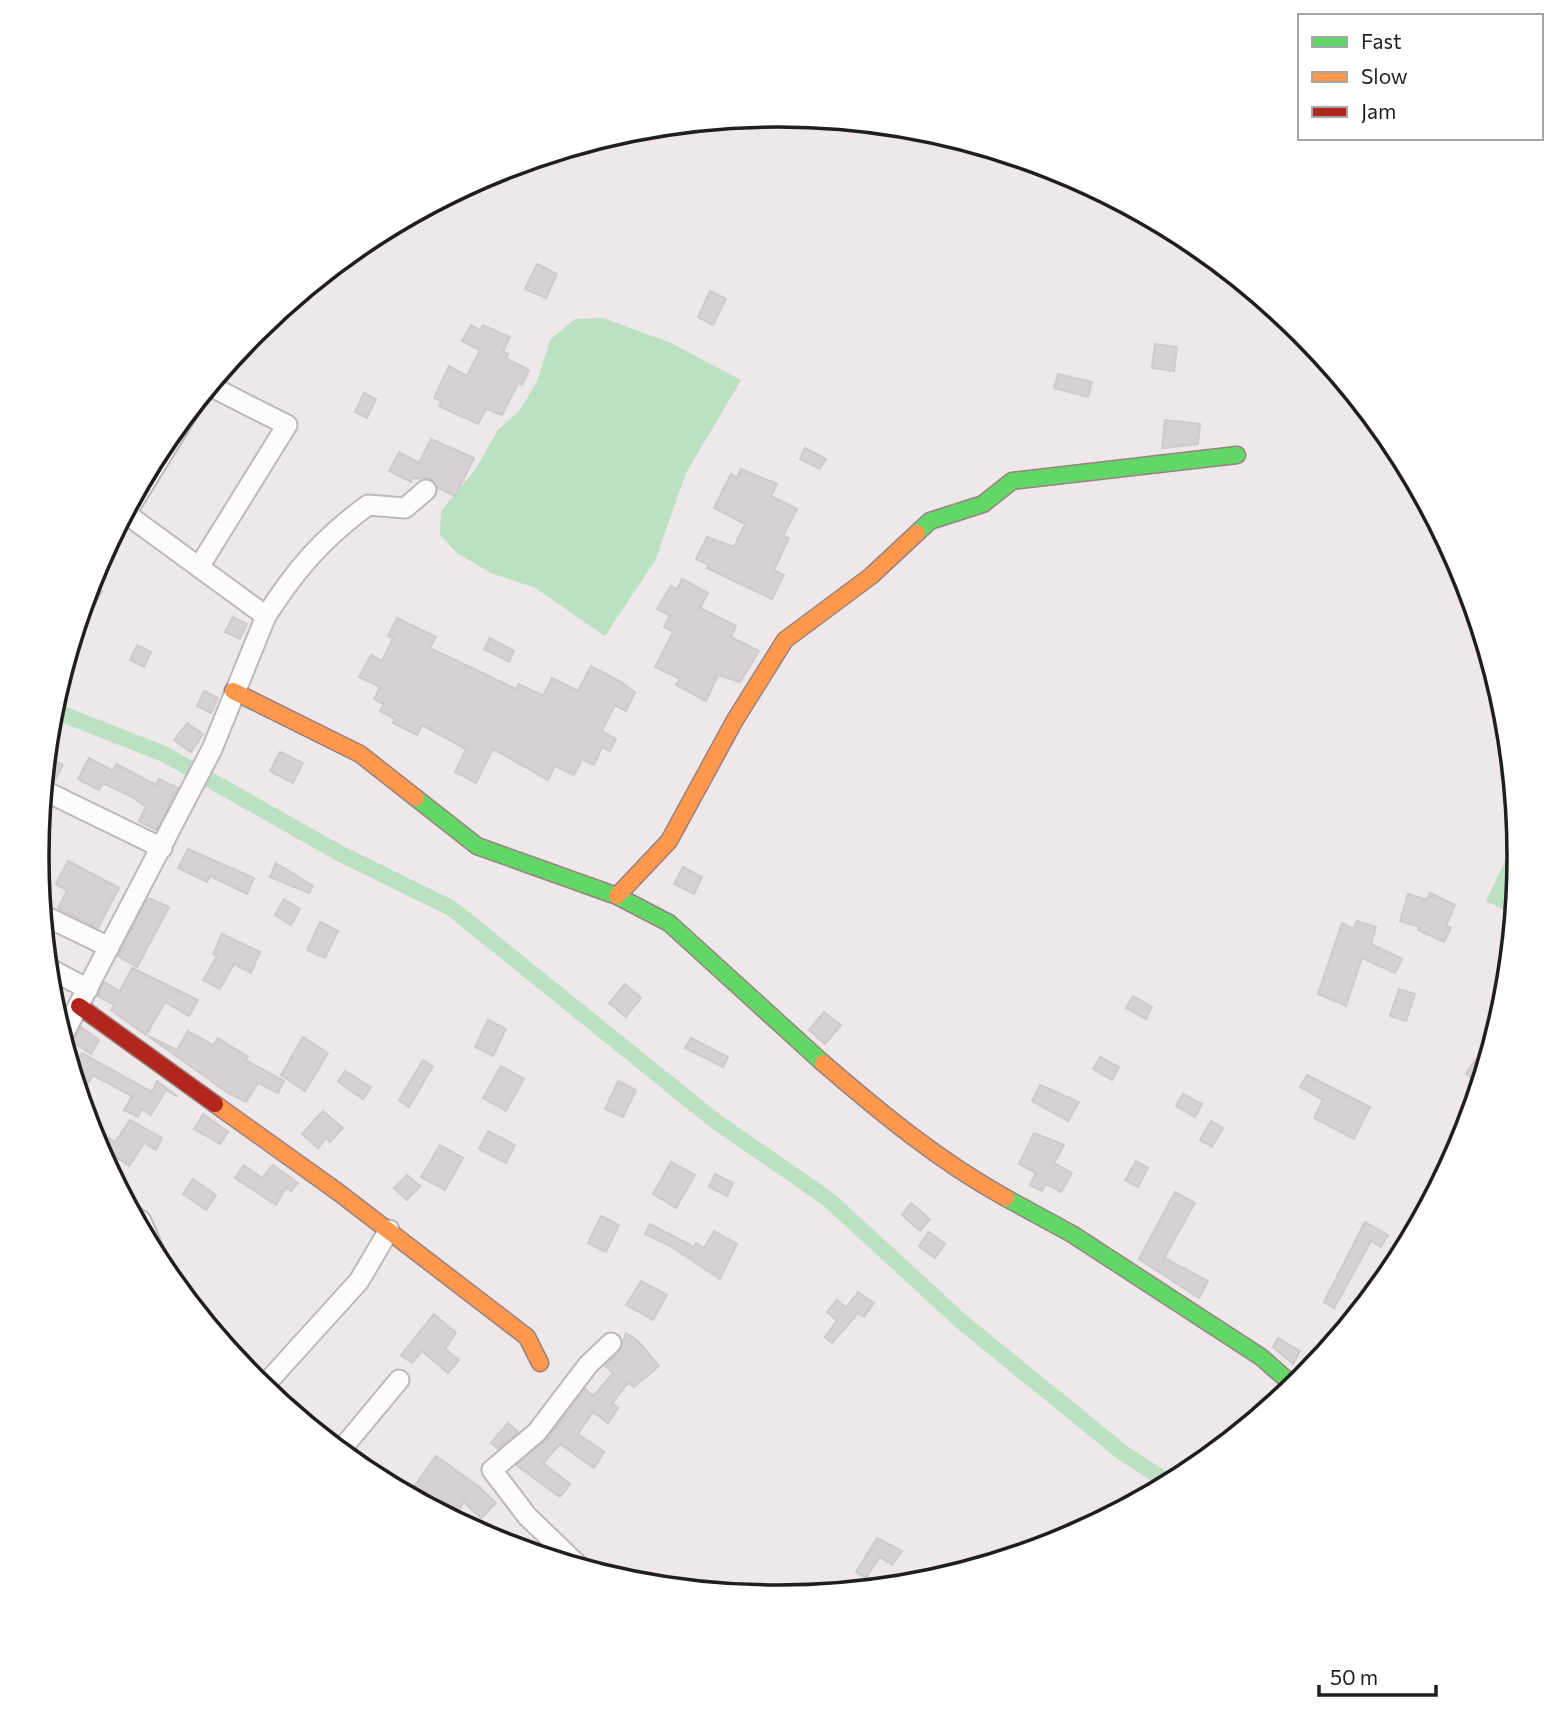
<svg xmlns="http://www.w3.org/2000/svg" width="1557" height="1713" viewBox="0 0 1557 1713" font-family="Commissioner,sans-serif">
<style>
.water{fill:#bce0c2}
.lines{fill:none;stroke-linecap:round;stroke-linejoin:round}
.canal{stroke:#bce0c2;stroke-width:16}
.building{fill:#d6d1d3;stroke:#d1c9cd;stroke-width:2}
.street-casing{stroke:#bcb9ba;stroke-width:23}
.fast-casing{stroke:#988281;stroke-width:19}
.slow-casing{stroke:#988281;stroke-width:19}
.jam-casing{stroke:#988281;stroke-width:19}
.street{stroke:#fcfcfc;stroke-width:19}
.fast{stroke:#63d668;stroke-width:16}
.slow{stroke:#ff974d;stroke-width:16}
.jam{stroke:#b3261e;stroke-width:16}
.rim{fill:none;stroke:#1f1f1f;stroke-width:3.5}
</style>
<rect width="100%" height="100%" fill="#eee8ea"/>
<g class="water">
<polygon points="603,318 671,343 741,380 686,473 655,561 605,636 535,588 491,573 458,554 440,535 441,511 475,470 498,430 518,412 537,382 550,340 575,319"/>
<polygon points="1518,834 1520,856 1514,915 1486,901"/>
</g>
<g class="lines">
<polyline class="canal" points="52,710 164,754 339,853 451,908 714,1120 828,1199 962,1322 1123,1453 1171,1484"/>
</g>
<g class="building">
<polygon points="537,264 557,274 546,298 525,289"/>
<polygon points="710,291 726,299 713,325 698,317"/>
<polygon points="471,325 480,330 483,325 510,337 503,351 508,354 506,358 529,370 522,385 518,383 502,415 486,409 478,424 439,406 441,401 434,398 449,366 467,376 480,350 462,341"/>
<polygon points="1155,344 1177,347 1174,371 1152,368"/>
<polygon points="1058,374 1092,382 1088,397 1054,388"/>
<polygon points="364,393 376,399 367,418 355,412"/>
<polygon points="1165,420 1200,424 1198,444 1162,448"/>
<polygon points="431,439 474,458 455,496 438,488 431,479 413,478 411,482 389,471 399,452 419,463"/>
<polygon points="805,448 826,459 820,469 800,459"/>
<polygon points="741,469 777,484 771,496 797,509 783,536 789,538 774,570 784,575 772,599 707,568 709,565 696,559 707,537 734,547 745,524 714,508 731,474 737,478"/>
<polygon points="682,579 708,593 700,608 736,626 731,637 759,651 740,682 718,675 706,701 676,685 680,679 655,667 673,632 664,627 670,615 657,609 671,586 677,589"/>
<polygon points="90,585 102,591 85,626 78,623"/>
<polygon points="233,617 247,624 240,639 225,632"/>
<polygon points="397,618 436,637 430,648 516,689 519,684 543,696 552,678 578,691 591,666 618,680 635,692 626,711 615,705 602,731 616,739 610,751 602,747 594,765 582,759 574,775 555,766 548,780 493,749 476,783 455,772 466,749 422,725 417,735 393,723 395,719 380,711 384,704 374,699 380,687 359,677 371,655 382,661 393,638 388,636"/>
<polygon points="490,638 514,651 509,662 484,649"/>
<polygon points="137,645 151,652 144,667 130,660"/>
<polygon points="204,691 218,698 211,713 197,706"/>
<polygon points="187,723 203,734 191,752 174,740"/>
<polygon points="280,752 303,763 293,783 270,771"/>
<polygon points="47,757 63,765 54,782 44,778"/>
<polygon points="89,758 113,771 116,764 156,785 159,779 178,788 156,830 139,821 146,807 132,797 103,783 99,790 78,779"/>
<polygon points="188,849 254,878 247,894 210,876 207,882 178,868"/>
<polygon points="68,861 119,888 98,928 58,908 67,891 56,884"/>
<polygon points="276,863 313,886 309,893 270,877"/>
<polygon points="683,867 702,877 694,894 674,884"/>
<polygon points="1430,893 1455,905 1446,925 1451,928 1444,942 1418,930 1420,927 1400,921 1408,894 1427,900"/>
<polygon points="148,898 169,907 137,967 118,956"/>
<polygon points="284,899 300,909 291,925 275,915"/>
<polygon points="1357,921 1376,927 1371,944 1402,959 1395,973 1362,958 1346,1006 1318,994 1342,923 1353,929"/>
<polygon points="320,922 338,931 325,958 307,950"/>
<polygon points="222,934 260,952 251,973 234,964 220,989 203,980 217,956 213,954"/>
<polygon points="132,968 198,1000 189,1016 165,1002 146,1035 111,1010 114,1005 98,996 100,991 104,982 120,991"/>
<polygon points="625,984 641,998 626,1017 609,1003"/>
<polygon points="1399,989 1415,994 1406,1021 1390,1016"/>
<polygon points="1133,996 1152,1007 1146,1019 1126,1008"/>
<polygon points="824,1012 841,1025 825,1044 809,1030"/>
<polygon points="488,1020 506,1029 493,1056 475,1047"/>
<polygon points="81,1027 99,1040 91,1054 73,1042"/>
<polygon points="188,1031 213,1045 218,1038 248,1057 245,1060 284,1081 278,1093 258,1083 246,1102 228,1093 148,1036 177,1050"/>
<polygon points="303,1037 328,1053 305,1091 281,1075"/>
<polygon points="691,1038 728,1057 723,1067 685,1048"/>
<polygon points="82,1053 152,1092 157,1081 178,1097 166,1090 151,1115 142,1109 138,1117 124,1110 132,1096 93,1075 80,1097 72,1070"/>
<polygon points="1100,1057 1119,1067 1112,1080 1093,1069"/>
<polygon points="423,1060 433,1066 409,1107 399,1100"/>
<polygon points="1475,1060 1486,1067 1481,1083 1466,1074"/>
<polygon points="501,1066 524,1079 506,1111 483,1098"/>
<polygon points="345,1071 371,1087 363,1099 338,1082"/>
<polygon points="1307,1075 1370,1107 1354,1139 1314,1118 1323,1100 1300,1087"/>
<polygon points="618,1081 636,1090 623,1117 605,1109"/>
<polygon points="1040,1085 1079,1102 1068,1121 1032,1101"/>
<polygon points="1183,1094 1202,1104 1195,1117 1176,1106"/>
<polygon points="323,1111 343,1128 330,1142 326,1138 318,1148 302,1134"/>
<polygon points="203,1114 228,1132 220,1144 194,1129"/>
<polygon points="130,1120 162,1138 156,1150 144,1143 129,1166 106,1150 102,1156 88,1124 115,1142"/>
<polygon points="1211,1121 1223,1128 1212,1147 1200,1140"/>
<polygon points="488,1131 515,1145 506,1163 479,1149"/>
<polygon points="1034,1133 1064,1145 1054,1163 1072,1173 1061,1192 1046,1184 1042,1191 1030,1185 1036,1173 1019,1164"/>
<polygon points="440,1145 463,1158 445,1190 421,1177"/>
<polygon points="1136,1161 1148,1168 1138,1187 1125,1180"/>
<polygon points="671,1162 695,1175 676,1208 653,1194"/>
<polygon points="244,1165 262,1178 273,1165 298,1183 291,1191 286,1187 276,1205 235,1178"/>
<polygon points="715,1174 733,1183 727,1196 709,1187"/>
<polygon points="407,1175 420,1186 407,1200 394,1188"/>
<polygon points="193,1179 216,1195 206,1210 183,1194"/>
<polygon points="1175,1192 1195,1203 1164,1258 1208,1281 1199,1298 1139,1259"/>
<polygon points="911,1203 930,1219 920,1231 902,1215"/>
<polygon points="601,1216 619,1225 606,1252 588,1243"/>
<polygon points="1365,1222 1388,1235 1381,1247 1371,1241 1334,1308 1324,1302"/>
<polygon points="650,1224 694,1247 696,1243 704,1248 714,1231 737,1244 720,1279 672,1247 645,1234"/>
<polygon points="929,1232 945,1244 935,1258 919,1246"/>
<polygon points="641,1281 667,1295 653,1320 626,1305"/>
<polygon points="858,1292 874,1303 864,1317 858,1313 832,1343 825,1337 837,1320 827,1312 837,1300 846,1308"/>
<polygon points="434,1314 456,1333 445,1349 459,1360 448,1373 422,1351 412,1363 401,1355"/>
<polygon points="626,1333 638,1341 659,1366 634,1387 628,1383 612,1403 618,1408 608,1423 593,1412 578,1434 604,1452 594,1468 560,1444 543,1463 570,1484 560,1497 516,1465 547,1439 585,1389 593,1396 597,1392 613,1373 605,1366 620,1351"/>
<polygon points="1278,1338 1300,1351 1293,1364 1273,1347"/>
<polygon points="508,1423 518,1432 498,1449 491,1443"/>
<polygon points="436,1456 478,1486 496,1503 481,1518 464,1502 454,1517 413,1488"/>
<polygon points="877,1538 902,1551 892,1565 880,1557 866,1578 856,1572"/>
</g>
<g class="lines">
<g class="street-casing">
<g id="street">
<polyline points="126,513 190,409"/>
<polyline points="199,567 287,425 210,386"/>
<path d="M266,616c30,-47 57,-78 102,-111l37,3 21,-18"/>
<polyline points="43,790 162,848"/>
<polyline points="43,915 109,947"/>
<polyline points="48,968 88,989"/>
<polyline points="62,1037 212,749 266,616 125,513"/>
<polyline points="134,1216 141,1221 161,1267"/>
<polyline points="262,1388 359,1281 389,1230"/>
<polyline points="340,1451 399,1380"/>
<polyline points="581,1568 527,1516 492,1470 537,1432 588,1365 611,1343"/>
</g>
</g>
<g class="fast-casing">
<g id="fast">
<polyline points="917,533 930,521 983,504 1012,481 1237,455"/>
<polyline points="416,798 477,846 617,896 669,923 823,1063"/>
<polyline points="1006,1198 1072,1234 1261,1357 1295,1387"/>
</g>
</g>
<g class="slow-casing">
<g id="slow">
<polyline points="233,691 360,754 416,798"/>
<polyline points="617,896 669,841 735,720 785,640 871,576 917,533"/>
<path d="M823,1063c58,50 116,98 183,135"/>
<polyline points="215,1104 338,1192 527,1337 540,1363"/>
</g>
</g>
<g class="jam-casing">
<polyline id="jam" points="79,1006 215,1104"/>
</g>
<use href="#street" class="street"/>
<use href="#fast" class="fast"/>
<use href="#slow" class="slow"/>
<use href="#jam" class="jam"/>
</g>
<path d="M0 0H1557V1713H0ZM49 856a729 729 0 1 1 1458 0a729 729 0 1 1-1458 0Z" fill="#fff" fill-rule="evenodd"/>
<path class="rim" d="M49 856a729 729 0 1 1 1458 0a729 729 0 1 1-1458 0Z"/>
<rect x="1298" y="14" width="245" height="126" fill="#ffffff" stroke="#a5a5a5" stroke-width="2"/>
<rect x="1312" y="37" width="35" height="10" fill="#63d668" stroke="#a5a5a5" stroke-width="2"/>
<text x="1361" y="49" font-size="21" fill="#1f1f1f">Fast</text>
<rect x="1312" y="72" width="35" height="10" fill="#ff974d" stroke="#a5a5a5" stroke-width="2"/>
<text x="1361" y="84" font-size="21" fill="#1f1f1f">Slow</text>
<rect x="1312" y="107" width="35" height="10" fill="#b3261e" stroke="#a5a5a5" stroke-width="2"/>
<text x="1361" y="119" font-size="21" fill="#1f1f1f">Jam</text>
<path d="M1319 1685v10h117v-10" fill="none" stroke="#1f1f1f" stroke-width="3.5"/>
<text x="1330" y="1685" font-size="21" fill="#1f1f1f" stroke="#ffffff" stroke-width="5" paint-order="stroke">50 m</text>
</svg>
